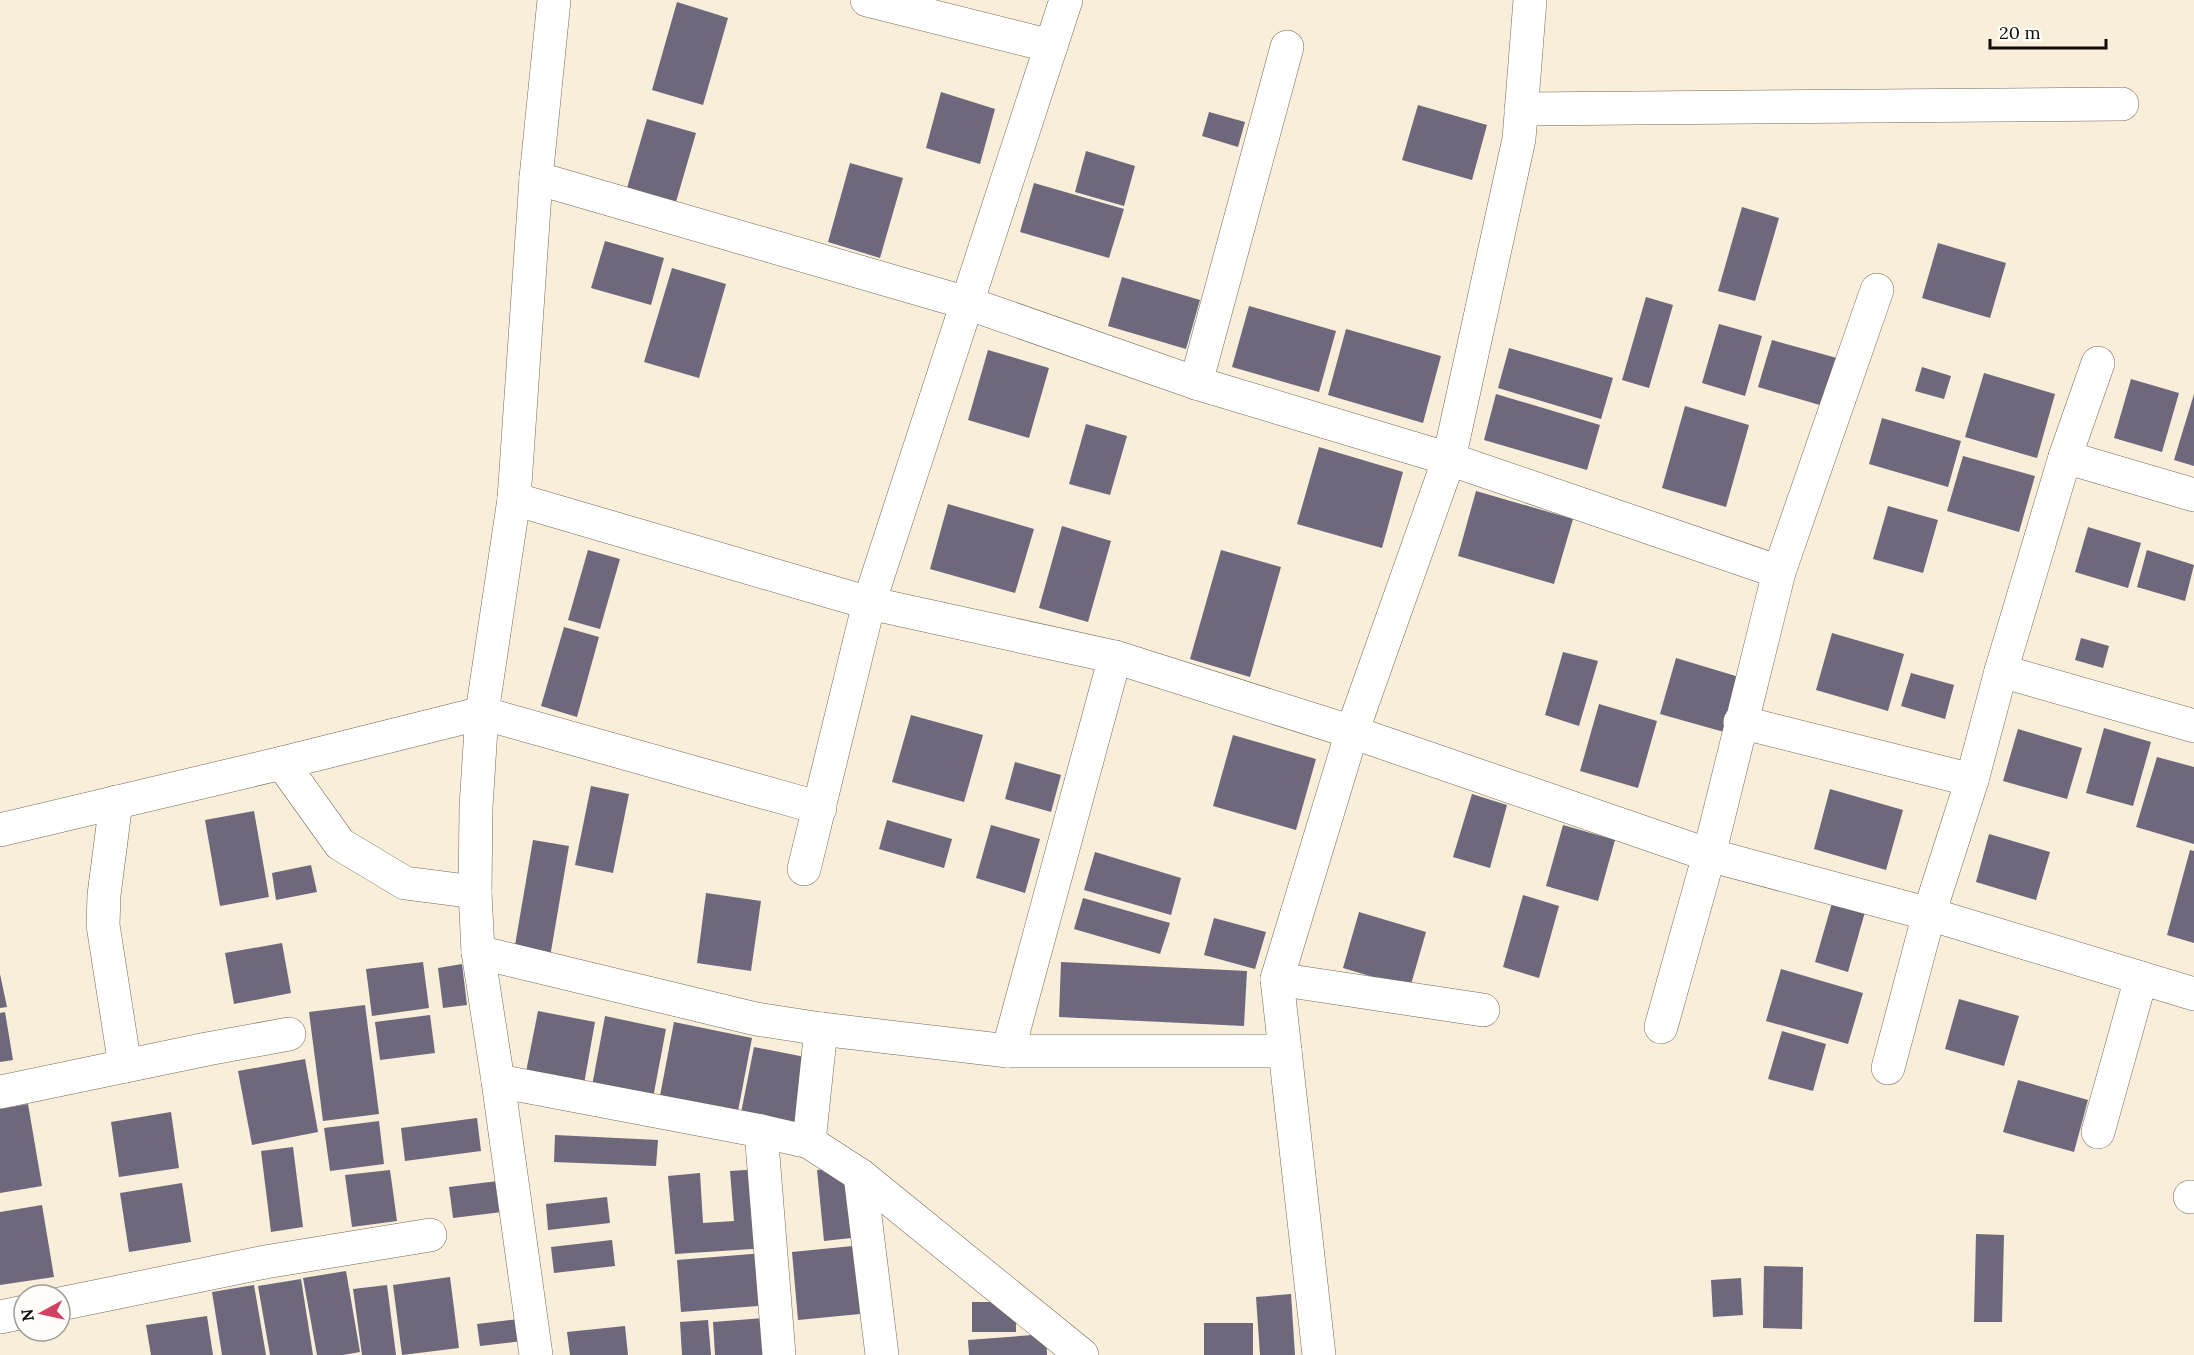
<svg xmlns="http://www.w3.org/2000/svg" width="2194" height="1355" viewBox="0 0 2194 1355" font-family="Lora,serif">
<style>
.building{fill:#6d687b}
.lines{fill:none;stroke-linecap:round;stroke-linejoin:round}
.minor-casing{stroke:#736957;stroke-width:34}
.minor{stroke:#fff;stroke-width:33}
</style>
<rect width="100%" height="100%" fill="#f9eeda"/>
<g class="building">
<polygon points="677,2 728,18 703,105 652,90"/>
<polygon points="941,92 995,109 980,164 926,148"/>
<polygon points="1418,105 1487,125 1472,180 1402,160"/>
<polygon points="1209,112 1245,122 1238,147 1202,136"/>
<polygon points="647,119 696,133 676,202 627,188"/>
<polygon points="1086,151 1135,166 1124,206 1075,192"/>
<polygon points="850,163 903,178 880,258 828,242"/>
<polygon points="1034,183 1124,209 1109,258 1020,232"/>
<polygon points="1742,207 1779,218 1755,301 1718,291"/>
<polygon points="605,241 664,258 651,305 591,288"/>
<polygon points="1938,243 2006,263 1990,318 1922,298"/>
<polygon points="672,268 726,284 699,378 644,362"/>
<polygon points="1122,277 1200,300 1186,349 1108,326"/>
<polygon points="1646,297 1673,305 1649,388 1622,380"/>
<polygon points="1249,306 1336,331 1319,392 1232,367"/>
<polygon points="1719,324 1762,336 1745,396 1702,383"/>
<polygon points="1346,329 1441,356 1423,423 1328,395"/>
<polygon points="1772,340 1844,360 1830,408 1758,387"/>
<polygon points="1509,348 1613,378 1601,419 1498,388"/>
<polygon points="988,350 1049,368 1029,438 968,420"/>
<polygon points="1922,367 1951,376 1944,399 1915,391"/>
<polygon points="1984,373 2055,394 2037,458 1965,437"/>
<polygon points="2131,379 2179,393 2162,452 2114,438"/>
<polygon points="1496,394 1600,425 1587,470 1484,440"/>
<polygon points="2194,394 2194,466 2174,460"/>
<polygon points="1685,406 1749,425 1726,507 1662,488"/>
<polygon points="1882,418 1961,441 1948,487 1869,464"/>
<polygon points="1086,424 1127,436 1110,495 1069,484"/>
<polygon points="1319,447 1403,472 1382,548 1297,524"/>
<polygon points="1963,456 2035,476 2019,532 1947,511"/>
<polygon points="1476,491 1573,519 1554,584 1458,556"/>
<polygon points="948,504 1034,529 1015,593 930,569"/>
<polygon points="1888,506 1938,520 1923,573 1873,559"/>
<polygon points="1062,526 1111,541 1088,622 1039,608"/>
<polygon points="2088,527 2141,543 2128,588 2075,572"/>
<polygon points="588,550 620,559 600,629 568,620"/>
<polygon points="1221,550 1281,567 1250,677 1190,659"/>
<polygon points="2147,550 2194,565 2185,601 2137,587"/>
<polygon points="564,627 599,637 577,717 541,706"/>
<polygon points="1832,633 1904,654 1888,711 1816,690"/>
<polygon points="2081,638 2109,646 2103,668 2075,660"/>
<polygon points="1563,652 1598,661 1579,726 1545,715"/>
<polygon points="1676,658 1739,677 1724,732 1660,714"/>
<polygon points="1911,673 1954,685 1945,719 1901,706"/>
<polygon points="1599,704 1657,721 1638,788 1580,771"/>
<polygon points="911,715 983,735 964,802 892,782"/>
<polygon points="2104,728 2151,742 2133,806 2086,793"/>
<polygon points="2018,729 2082,748 2067,799 2003,781"/>
<polygon points="1233,735 1316,759 1296,830 1213,806"/>
<polygon points="2157,757 2194,767 2194,844 2136,827"/>
<polygon points="1015,762 1061,775 1051,812 1005,799"/>
<polygon points="591,786 629,794 613,873 575,865"/>
<polygon points="1830,789 1903,810 1886,870 1814,849"/>
<polygon points="1472,794 1507,805 1490,868 1453,857"/>
<polygon points="254,811 269,897 220,906 205,820"/>
<polygon points="887,820 952,839 944,868 879,849"/>
<polygon points="991,825 1040,839 1025,893 976,878"/>
<polygon points="1563,825 1615,840 1598,901 1546,886"/>
<polygon points="1989,834 2050,852 2036,900 1976,882"/>
<polygon points="533,840 569,846 550,957 514,951"/>
<polygon points="2190,850 2194,851 2194,943 2167,935"/>
<polygon points="1095,852 1181,878 1171,915 1084,890"/>
<polygon points="311,865 317,892 276,900 272,873"/>
<polygon points="706,893 761,901 751,971 697,963"/>
<polygon points="1523,895 1559,906 1539,978 1503,967"/>
<polygon points="1083,898 1170,923 1160,954 1074,929"/>
<polygon points="1832,903 1865,912 1848,972 1815,962"/>
<polygon points="1359,912 1426,932 1410,988 1343,968"/>
<polygon points="1214,918 1266,932 1255,969 1204,955"/>
<polygon points="282,943 291,993 234,1004 225,953"/>
<polygon points="423,962 429,1008 372,1016 366,969"/>
<polygon points="1061,962 1247,971 1244,1026 1059,1017"/>
<polygon points="462,964 467,1005 443,1008 438,968"/>
<polygon points="1781,969 1863,993 1848,1044 1766,1021"/>
<polygon points="0,974 7,1007 0,1008"/>
<polygon points="1959,999 2019,1016 2004,1066 1945,1049"/>
<polygon points="365,1005 379,1114 323,1121 309,1012"/>
<polygon points="538,1011 595,1022 584,1084 526,1072"/>
<polygon points="5,1012 13,1060 0,1062 0,1013"/>
<polygon points="430,1015 435,1053 380,1060 375,1022"/>
<polygon points="605,1016 666,1029 653,1098 592,1086"/>
<polygon points="674,1022 752,1038 738,1111 660,1096"/>
<polygon points="1782,1031 1826,1044 1813,1091 1768,1079"/>
<polygon points="754,1047 815,1059 803,1126 741,1113"/>
<polygon points="305,1059 318,1132 252,1145 238,1071"/>
<polygon points="2018,1080 2088,1100 2074,1152 2003,1132"/>
<polygon points="28,1104 42,1186 0,1193 0,1109"/>
<polygon points="171,1112 179,1168 119,1177 111,1122"/>
<polygon points="477,1118 481,1151 405,1161 401,1128"/>
<polygon points="379,1121 384,1164 330,1171 324,1128"/>
<polygon points="555,1135 658,1140 656,1166 554,1162"/>
<polygon points="293,1147 303,1227 271,1232 261,1151"/>
<polygon points="843,1167 851,1238 824,1241 817,1170"/>
<polygon points="761,1169 767,1248 675,1254 668,1176 700,1173 703,1223 734,1221 730,1171"/>
<polygon points="390,1170 397,1221 352,1227 345,1175"/>
<polygon points="498,1181 502,1212 453,1218 449,1187"/>
<polygon points="182,1183 191,1242 129,1252 120,1193"/>
<polygon points="607,1197 610,1223 548,1230 546,1204"/>
<polygon points="42,1205 54,1277 0,1285 0,1212"/>
<polygon points="1976,1234 2004,1235 2002,1322 1974,1322"/>
<polygon points="612,1240 615,1266 554,1273 551,1247"/>
<polygon points="853,1246 860,1314 798,1320 792,1252"/>
<polygon points="765,1253 769,1305 681,1312 677,1260"/>
<polygon points="1764,1266 1803,1267 1802,1329 1763,1328"/>
<polygon points="346,1271 360,1352 343,1355 317,1355 303,1278"/>
<polygon points="450,1277 459,1348 402,1355 393,1285"/>
<polygon points="1741,1278 1743,1315 1713,1317 1711,1280"/>
<polygon points="301,1279 313,1355 270,1355 258,1286"/>
<polygon points="254,1285 266,1355 222,1355 212,1292"/>
<polygon points="387,1285 396,1355 362,1355 353,1289"/>
<polygon points="1291,1294 1295,1355 1260,1355 1256,1297"/>
<rect x="972" y="1302" width="44" height="30"/>
<polygon points="207,1316 213,1355 151,1355 146,1325"/>
<polygon points="765,1318 768,1355 715,1355 713,1322"/>
<polygon points="519,1319 522,1341 480,1346 477,1324"/>
<polygon points="708,1320 711,1355 682,1355 680,1322"/>
<rect x="1204" y="1323" width="49" height="32"/>
<polygon points="625,1326 628,1355 570,1355 567,1332"/>
<polygon points="1046,1334 1047,1355 969,1355 968,1340"/>
</g>
<g class="lines">
<g class="minor-casing">
<g id="minor">
<polyline points="867,0 1051,46"/>
<polyline points="1521,109 2122,104"/>
<polyline points="536,178 967,303 1196,383 1449,459 1779,572"/>
<polyline points="1196,383 1287,47"/>
<polyline points="2065,457 2194,495"/>
<polyline points="514,499 869,603 1115,657 1352,732 1709,855 1929,914 2194,994"/>
<polyline points="2001,671 2194,726"/>
<polyline points="1740,722 1972,780"/>
<polyline points="282,763 340,844 405,883 475,892"/>
<polyline points="116,802 104,895 103,925 125,1066"/>
<polyline points="0,830 282,763 482,713 820,808"/>
<polyline points="804,869 869,603 1066,0"/>
<polyline points="478,952 756,1019 821,1029 1008,1051 1285,1051"/>
<polyline points="1277,979 1483,1010"/>
<polyline points="1661,1027 1709,855 1779,572 1877,290"/>
<polyline points="1008,1051 1115,657"/>
<polyline points="1888,1068 1929,914 1972,780 2001,671 2065,457 2098,363"/>
<polyline points="498,1081 761,1131"/>
<polyline points="0,1092 207,1049 289,1034"/>
<polyline points="2098,1132 2141,978"/>
<polyline points="809,1142 860,1175 1082,1355"/>
<polyline points="860,1175 882,1355"/>
<polyline points="2190,1197 2194,1197"/>
<polyline points="60,1304 265,1262 430,1235"/>
<polyline points="0,1317 24,1312"/>
<polyline points="536,1355 498,1081 478,952 475,892 476,807 482,713 514,499 536,178 554,0"/>
<polyline points="779,1355 761,1131 809,1142 821,1029"/>
<polyline points="1319,1355 1277,979 1352,732 1449,459 1519,139 1530,0"/>
</g>
</g>
<use href="#minor" class="minor"/>
</g>
<g transform="translate(42 1313) rotate(262)"><circle r="28" fill="#fffdf9" stroke="#9f9c97" stroke-width="1.5"/>
<path d="M0-4.5L10 22L0 15L-10 22Z" fill="#d04164"/>
<text y="-9" font-size="16" font-weight="bold" text-anchor="middle" fill="#0e0b05">N</text>
</g>
<path d="M1990 39v9h116v-9" fill="none" stroke="#0e0b05" stroke-width="3"/>
<text x="1999" y="39" font-size="18" fill="#0e0b05" stroke="#fffdf9" stroke-width="4.5" paint-order="stroke">20 m</text>
</svg>
